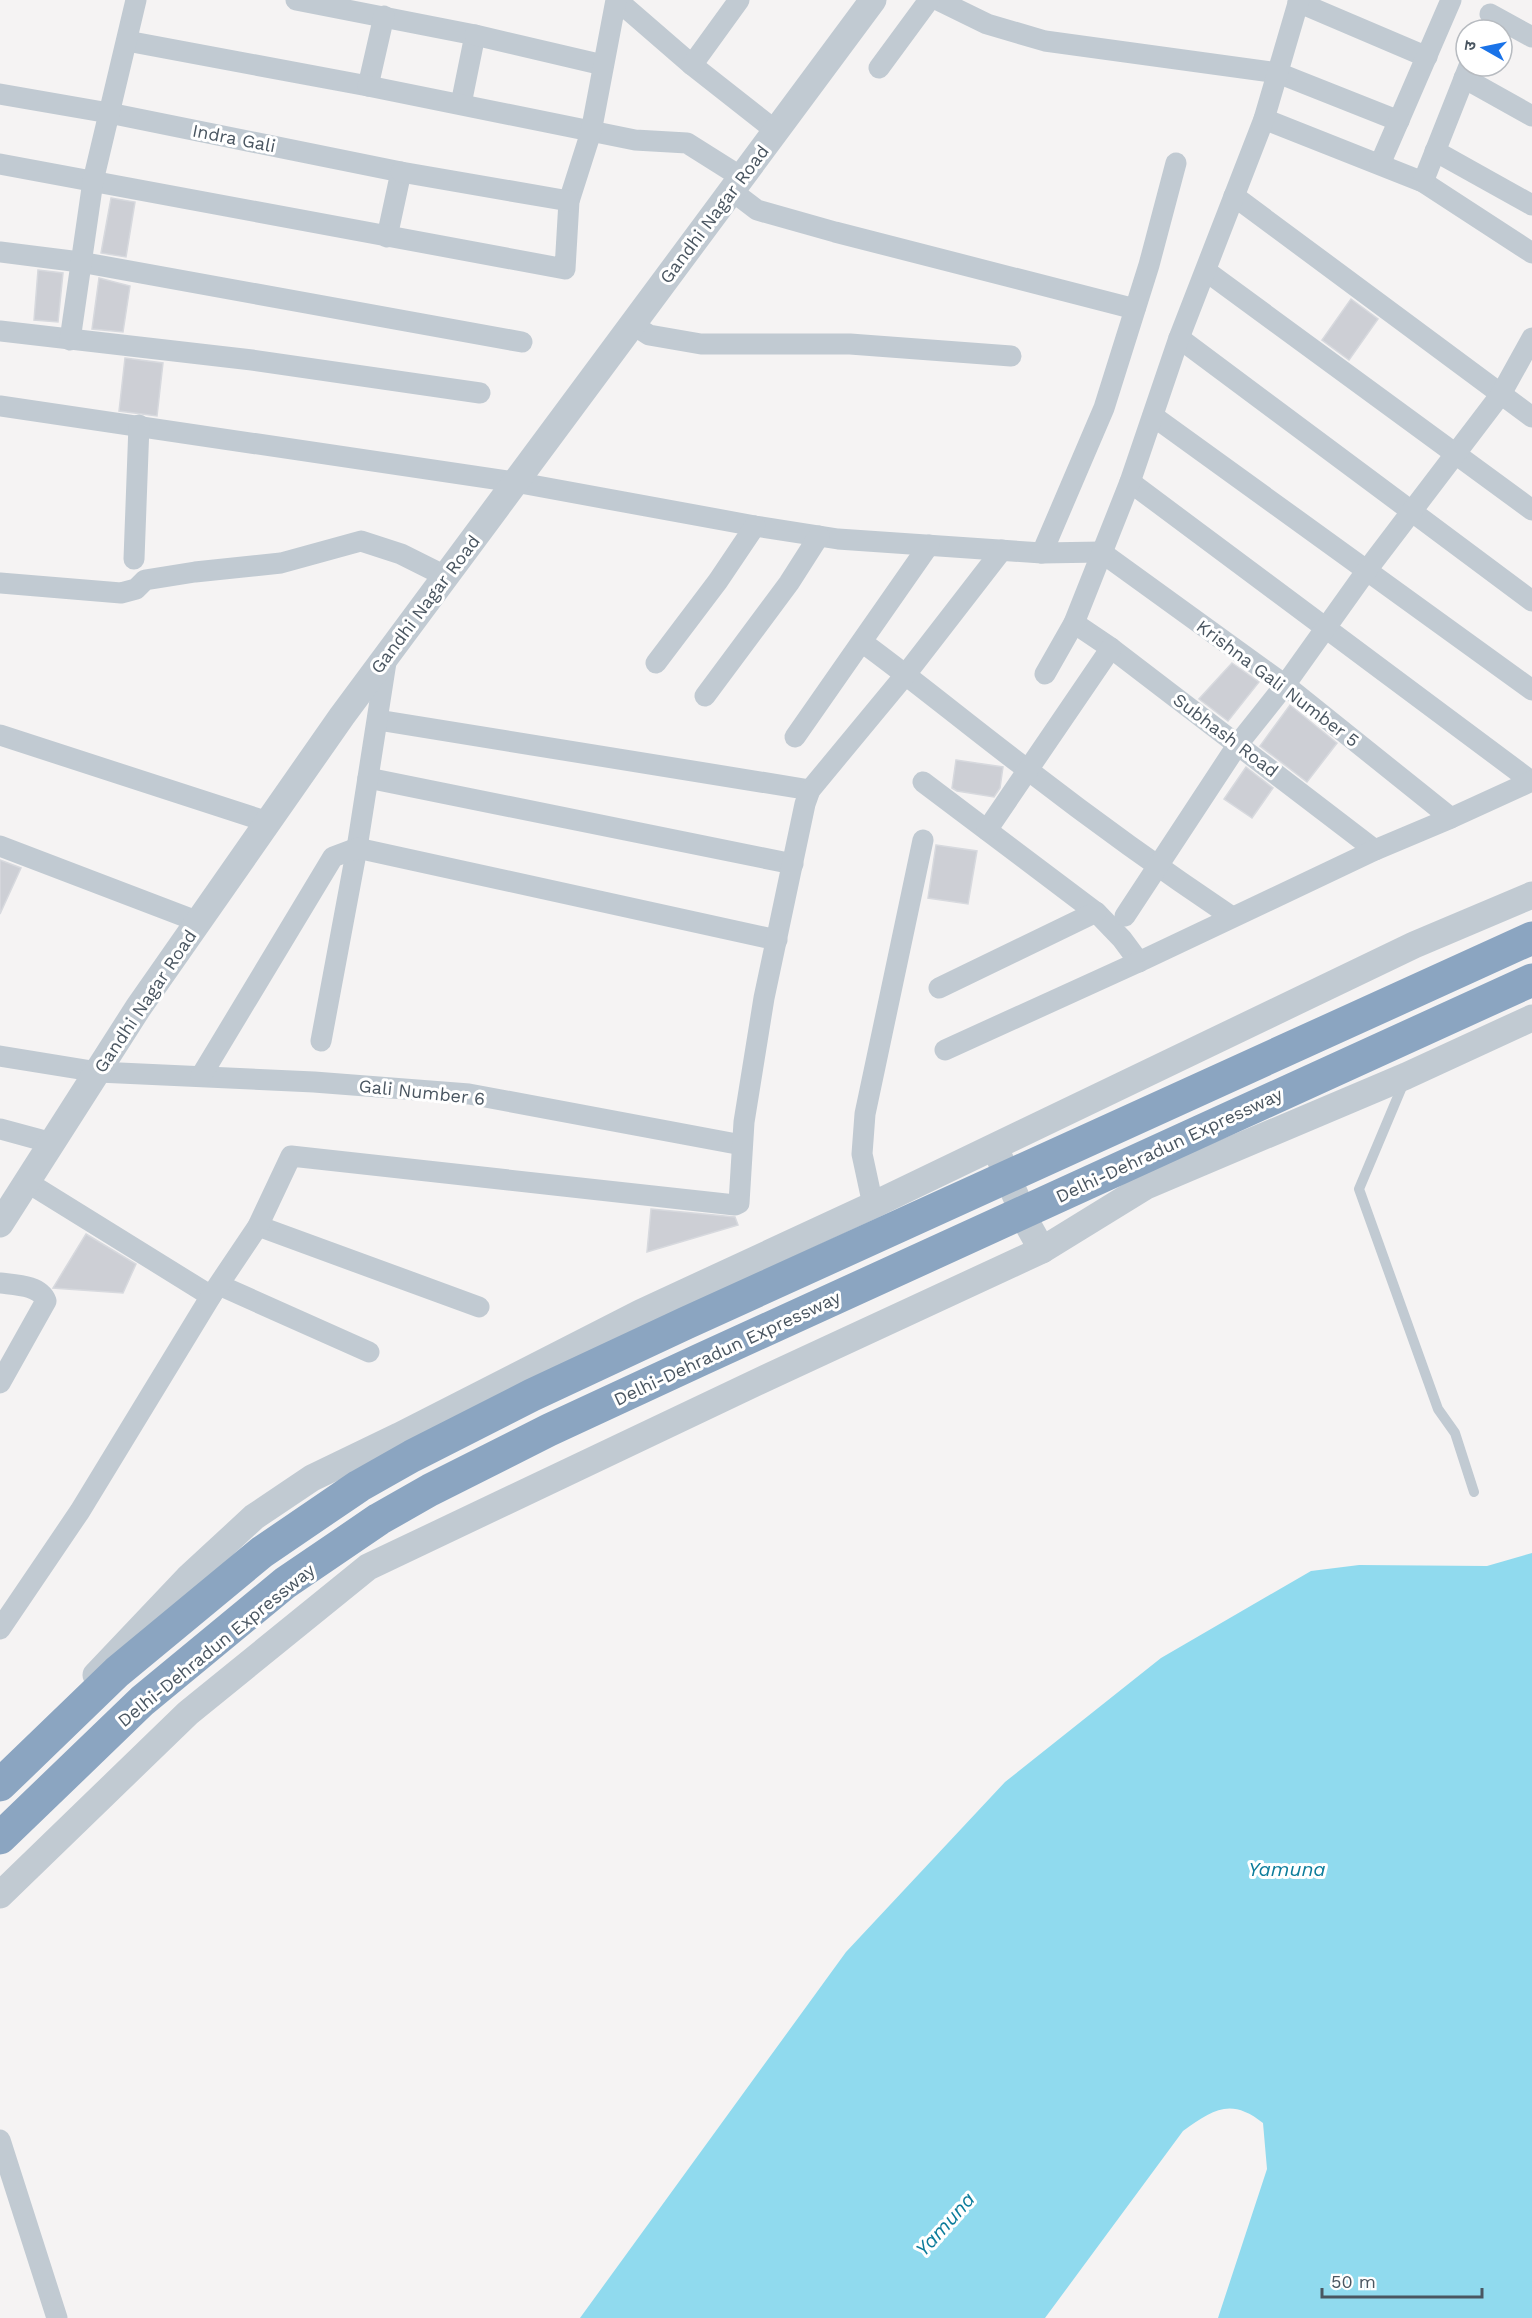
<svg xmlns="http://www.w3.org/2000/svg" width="1532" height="2318" viewBox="0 0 1532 2318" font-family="'Work Sans','Noto Sans Devanagari',sans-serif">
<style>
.water{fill:#90daee}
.building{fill:#cdcfd5;stroke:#d7d9de;stroke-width:1.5}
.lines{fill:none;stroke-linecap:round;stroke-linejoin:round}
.service{stroke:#c1cad2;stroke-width:10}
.minor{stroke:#c1cad2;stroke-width:21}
.tertiary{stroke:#c1cad2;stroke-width:27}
.motorway{stroke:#8ba5c1;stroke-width:33}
.labels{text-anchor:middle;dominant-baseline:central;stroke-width:6;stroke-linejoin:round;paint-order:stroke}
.street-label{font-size:18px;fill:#4a5661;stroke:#fff}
.water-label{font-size:20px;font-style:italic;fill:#0c7c9b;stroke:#fff}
</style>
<rect width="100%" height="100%" fill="#f5f3f3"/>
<path class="water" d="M1532,1553v765h-314l49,-149 -4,-46c-33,-26 -50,-13 -80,8l-138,187h-465l266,-366 159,-170 156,-124 150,-87 48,-6 128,1z"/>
<g class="building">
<polygon points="111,198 135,202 126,257 101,253"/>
<polygon points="38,270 63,273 58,322 34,320"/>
<polygon points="99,278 130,286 123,332 92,329"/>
<polygon points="1351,299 1378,319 1349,360 1322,340"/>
<polygon points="125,358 163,363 157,416 119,411"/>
<polygon points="1232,663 1259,682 1228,721 1199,699"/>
<polygon points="1290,705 1337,743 1307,782 1260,746"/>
<polygon points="956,760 1003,767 1000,788 994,797 957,791 952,788"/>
<polygon points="1246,767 1273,788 1252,818 1224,799"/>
<polygon points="936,845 977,851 968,904 928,898"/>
<polygon points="0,860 21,868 0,914"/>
<polygon points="651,1209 735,1217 738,1225 647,1252"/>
<polygon points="86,1234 136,1264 123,1293 53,1288"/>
</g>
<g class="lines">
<polyline class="service" points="1404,1082 1359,1189 1438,1409 1455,1433 1474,1492"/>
<g class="minor">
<polyline points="296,0 475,35 461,104"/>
<polyline points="617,0 692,65 776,131"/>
<polyline points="938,0 987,24 1045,41 1278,73 1399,121"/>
<polyline points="1298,2 1427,57"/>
<polyline points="1490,14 1532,37"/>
<polyline points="475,35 603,65"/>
<polyline points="127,41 368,86 384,16"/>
<polyline points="692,65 739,0"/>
<polyline points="879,68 929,0"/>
<polyline points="1464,78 1532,116"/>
<polyline points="368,86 635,140 687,143 741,177"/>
<polyline points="0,94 109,113 401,172 387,237"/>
<polyline points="1264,119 1423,182 1532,253"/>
<polyline points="1435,151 1532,205"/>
<polyline points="0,164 565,269 569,201 591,132 616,0"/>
<polyline points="1380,164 1451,0"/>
<polyline points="401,172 569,201"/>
<polyline points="1423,182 1469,66"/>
<polyline points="732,191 757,210 835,232 1135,309"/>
<polyline points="1234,196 1532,417"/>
<polyline points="0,252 80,262 522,342"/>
<polyline points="1206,271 1532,510"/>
<polyline points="632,324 649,335 701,344 850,344 1011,356"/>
<polyline points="0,331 252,360 480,393"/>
<polyline points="1179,338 1532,601"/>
<polyline points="70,340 93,181 136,0"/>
<polyline points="0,406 515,482 755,526 838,539 1042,553 1101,552 1285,685 1451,818"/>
<polyline points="1153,416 1532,690"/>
<polyline points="1130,482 1531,781"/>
<polyline points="1042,553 1104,408 1149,265 1176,163"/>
<polyline points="134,559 139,425"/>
<polyline points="0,583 121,593 136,589 145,580 195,572 281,563 361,541 401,554 445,576"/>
<polyline points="1074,623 1111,648 1375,850"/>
<path d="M862,642c56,41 110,86 166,128 66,51 134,100 204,147"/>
<polyline points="656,663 718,581 755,526"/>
<polyline points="1045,674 1074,623 1130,482 1179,338 1264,119 1299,0"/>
<polyline points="705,696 789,583 819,536"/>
<polyline points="378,720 810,790"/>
<polyline points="0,735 268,822"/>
<polyline points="795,737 929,545"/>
<polyline points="368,778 793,864"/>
<polyline points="923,782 1098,914 1122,939 1139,962"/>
<polyline points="987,830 1111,648"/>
<polyline points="0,846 199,922"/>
<polyline points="1125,916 1238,744 1285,685 1367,570 1501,394 1532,338"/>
<polyline points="939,988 1096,912"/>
<polyline points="321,1041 357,848 387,656"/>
<polyline points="945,1050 1145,959 1375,850 1451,818 1532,781"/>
<polyline points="0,1056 98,1072 314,1082 469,1094 742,1145"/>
<polyline points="201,1076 333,857 357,848 777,940"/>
<polyline points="0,1129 52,1143"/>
<polyline points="27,1182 211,1296"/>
<polyline points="873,1205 862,1154 865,1114 923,840"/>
<polyline points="258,1226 479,1307"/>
<path d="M0,1283c15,2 40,2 46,18l-46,82"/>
<polyline points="219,1285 369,1352"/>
<polyline points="0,1629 80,1511 211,1296 258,1226 291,1156 735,1205 739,1203 744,1122 764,998 805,804 810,790 906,674 1002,550"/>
<polyline points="0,2140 57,2318"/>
</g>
<g class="tertiary">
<polyline points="1000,1159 1028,1225 1042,1250"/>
<polyline points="0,1224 138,1008 342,716 873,0"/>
<polyline points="96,1675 188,1578 254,1517 312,1478 399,1436 640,1313 873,1205 1414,945 1532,895"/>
<polyline points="0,1895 188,1713 368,1567 768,1377 1042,1250 1146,1186 1406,1076 1532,1018"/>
</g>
<g class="motorway">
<polyline points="0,1785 117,1672 262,1552 359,1486 412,1456 532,1395 686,1323 1532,938"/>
<polyline points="0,1838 142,1701 285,1583 379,1519 430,1490 549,1430 702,1359 1532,980"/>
</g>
</g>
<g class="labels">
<g class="street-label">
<text transform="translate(234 138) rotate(11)">Indra Gali</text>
<text transform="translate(714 214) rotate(-53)">Gandhi Nagar Road</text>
<text transform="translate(425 604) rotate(-53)">Gandhi Nagar Road</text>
<text transform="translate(1278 683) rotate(37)">Krishna Gali Number 5</text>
<text transform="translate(1226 735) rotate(37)">Subhash Road</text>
<text transform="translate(145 1001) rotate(-56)">Gandhi Nagar Road</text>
<text transform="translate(422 1092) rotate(6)">Gali Number 6</text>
<text transform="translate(1169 1145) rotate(-25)">Delhi-Dehradun Expressway</text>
<text transform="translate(727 1348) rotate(-25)">Delhi-Dehradun Expressway</text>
<text transform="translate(216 1645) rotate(-39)">Delhi-Dehradun Expressway</text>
</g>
<g class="water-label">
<text x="1287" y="1869">Yamuna</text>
<text transform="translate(945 2224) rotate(-48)">Yamuna</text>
</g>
</g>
<g transform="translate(1484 48) rotate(279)"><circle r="28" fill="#ffffff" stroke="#b7bbc0" stroke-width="1.5"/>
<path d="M0-4.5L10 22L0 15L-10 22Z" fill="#1a73e8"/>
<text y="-9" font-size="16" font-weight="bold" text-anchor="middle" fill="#4a5661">उ</text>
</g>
<path d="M1322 2288v9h160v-9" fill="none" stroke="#4a5661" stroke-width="3"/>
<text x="1331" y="2288" font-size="18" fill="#4a5661" stroke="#ffffff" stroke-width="4.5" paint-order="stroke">50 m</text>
</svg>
